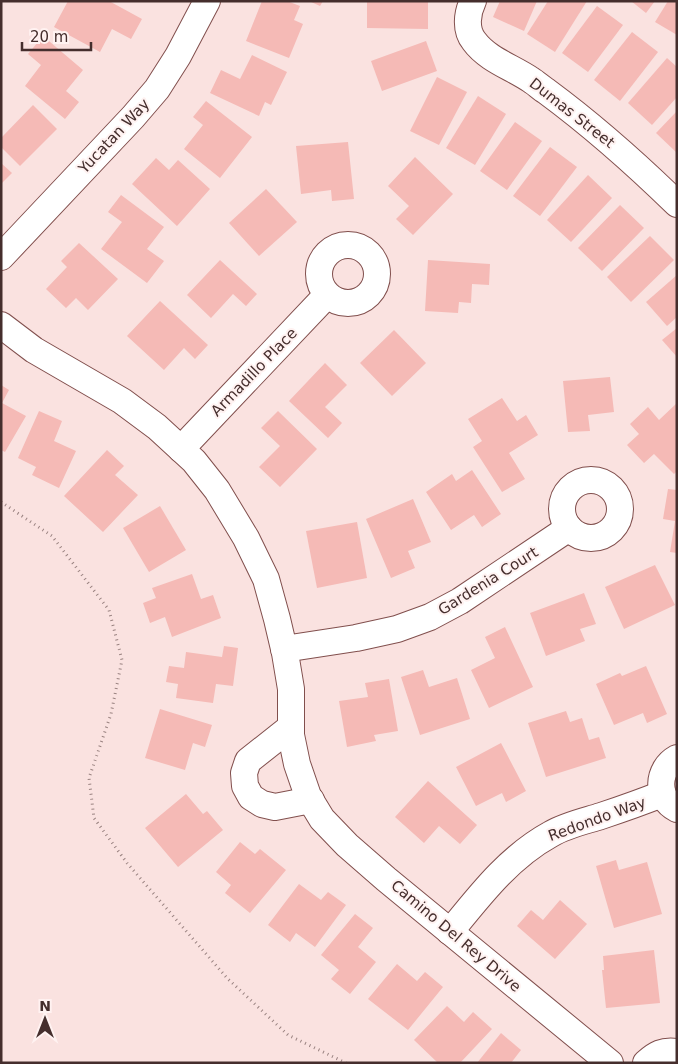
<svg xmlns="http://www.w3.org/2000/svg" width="678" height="1064" viewBox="0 0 678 1064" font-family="'DejaVu Sans',sans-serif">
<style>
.building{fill:#f5bab6}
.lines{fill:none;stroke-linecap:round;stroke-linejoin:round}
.street-casing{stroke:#814f4d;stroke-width:28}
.path{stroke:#9a8381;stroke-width:3;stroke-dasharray:1 4;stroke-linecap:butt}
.street{stroke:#fff;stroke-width:26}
.labels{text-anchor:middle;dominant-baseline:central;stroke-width:4;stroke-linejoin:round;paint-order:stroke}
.street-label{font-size:15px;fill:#452e2d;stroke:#fff2f1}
</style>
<rect width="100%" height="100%" fill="#fae2e0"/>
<g class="building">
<polygon points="68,1 109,1 142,19 131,39 112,29 100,52 54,27"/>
<polygon points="262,1 287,1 300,6 294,20 303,24 289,58 246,41"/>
<polygon points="309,1 323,1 320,6"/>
<polygon points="367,1 428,1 428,29 367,28"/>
<polygon points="500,1 537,1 524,31 493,17"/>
<polygon points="548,1 587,1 555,52 527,34"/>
<polygon points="631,1 655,1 646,13"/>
<polygon points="668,1 677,1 677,35 655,22"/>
<polygon points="597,6 623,25 588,72 562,53"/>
<polygon points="632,32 658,52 620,101 594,80"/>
<polygon points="43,36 83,70 66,91 79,102 65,119 25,86 41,65 28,54"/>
<polygon points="426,41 437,71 382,91 371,61"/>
<polygon points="252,55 287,72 271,105 265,102 259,116 210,93 221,70 240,79"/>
<polygon points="667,58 677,67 677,97 652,125 628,103"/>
<polygon points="437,77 467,92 439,145 410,131"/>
<polygon points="478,96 506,114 475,165 446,148"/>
<polygon points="206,101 252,137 220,178 184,149 203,125 193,117"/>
<polygon points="33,105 57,129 20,166 1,147 1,138"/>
<polygon points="677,111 677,153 656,133"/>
<polygon points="515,122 542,141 507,190 480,171"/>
<polygon points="348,142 354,199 332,201 331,190 301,194 296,146"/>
<polygon points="550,147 577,167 540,216 513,196"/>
<polygon points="415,157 453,194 413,235 396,219 409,206 388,186"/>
<polygon points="156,158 169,170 178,160 210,189 177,226 132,184"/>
<polygon points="1,163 12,173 1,184"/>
<polygon points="588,175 612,198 571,242 547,220"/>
<polygon points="266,189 297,222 259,256 229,223"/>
<polygon points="121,195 164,227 147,249 164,261 147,283 101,249 122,222 108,212"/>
<polygon points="620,205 644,228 602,271 578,248"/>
<polygon points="650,236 674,260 631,302 607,277"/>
<polygon points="79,243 118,279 88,310 76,298 66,308 46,289 67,267 61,261"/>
<polygon points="220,260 257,294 246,306 233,294 211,318 187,295"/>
<polygon points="428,260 490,264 489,285 472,284 471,303 459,302 458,313 425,311"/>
<polygon points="677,275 677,317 667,326 646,302"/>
<polygon points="160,301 208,345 195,359 184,348 164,370 127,336"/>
<polygon points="677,328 677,357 662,340"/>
<polygon points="394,330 426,363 392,396 360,363"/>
<polygon points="325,363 347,385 325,407 342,423 328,438 289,401"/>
<polygon points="610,377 614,412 588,415 590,431 568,432 563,381"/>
<polygon points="1,385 9,390 2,403 26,416 5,452 1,450"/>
<polygon points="502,398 517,421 526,415 538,435 509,453 525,479 502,492 473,447 482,441 468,419"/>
<polygon points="677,403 677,471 674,474 654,454 644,463 627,445 639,434 630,424 648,407 659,420"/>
<polygon points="39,411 62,421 54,441 76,451 59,488 32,475 36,467 18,458"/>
<polygon points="278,411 317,449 280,487 259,467 280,446 261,428"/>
<polygon points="107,450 124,466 115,475 138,495 103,532 64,496"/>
<polygon points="472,470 501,514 482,527 474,515 451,530 426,492 452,474 456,481"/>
<polygon points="668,489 677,490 677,553 670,552 675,521 663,519"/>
<polygon points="413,499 431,542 408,551 415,568 391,578 366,519"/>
<polygon points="160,506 186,550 149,572 123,528"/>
<polygon points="357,522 367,578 317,588 306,531"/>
<polygon points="655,565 675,605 624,629 605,587"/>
<polygon points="192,574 201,599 213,595 221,618 172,637 165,617 150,623 143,603 156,598 152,588"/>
<polygon points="584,593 596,624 580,629 585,641 546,656 530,613"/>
<polygon points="505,627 533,687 489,708 471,670 495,658 485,637"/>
<polygon points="224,646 238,648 233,686 216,684 213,703 176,698 178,684 166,682 169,666 184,668 186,652 222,657"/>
<polygon points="646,666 667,714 647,723 643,713 614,725 596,684 620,673 622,676"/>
<polygon points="423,670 429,687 457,678 470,719 420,735 401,677"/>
<polygon points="389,679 398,731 374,735 376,741 347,747 339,701 368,697 365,683"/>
<polygon points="160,709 212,725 205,747 193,743 185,770 145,758"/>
<polygon points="566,711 570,722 582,718 589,740 599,737 606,758 546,777 528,723"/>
<polygon points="501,743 526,791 506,802 502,793 476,806 456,767"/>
<polygon points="428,781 477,825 460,844 439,826 424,843 395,817"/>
<polygon points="186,794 203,814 207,811 223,830 178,867 145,828"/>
<polygon points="240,842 255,854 260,849 286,870 250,913 225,893 231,885 216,872"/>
<polygon points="616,860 619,870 647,862 662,914 614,928 596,866"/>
<polygon points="299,884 321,900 328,892 346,905 315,947 296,933 290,942 268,925"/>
<polygon points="560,900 587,924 555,959 517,926 531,910 543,920"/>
<polygon points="355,914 373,928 358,947 376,962 350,994 331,979 339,970 321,955"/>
<polygon points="654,950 660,1003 606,1008 602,970 604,970 603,956"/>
<polygon points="397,964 417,981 425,972 443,987 408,1030 368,999"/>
<polygon points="447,1006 464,1022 473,1012 492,1029 460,1063 438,1063 414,1040"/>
<polygon points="501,1033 521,1050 511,1063 477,1063"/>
</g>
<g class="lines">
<g class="street-casing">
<g id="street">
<path d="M473,1c-6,12 -8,29 1,40 14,19 38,26 57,39 5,3 10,8 15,11 46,34 90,73 131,113"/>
<circle cx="348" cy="274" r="29"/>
<polyline points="1,257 133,117 157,89 178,56 207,1"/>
<polyline points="1,325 34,350 122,401 157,427 194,461 217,490 246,538 266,579 277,619 285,653 291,689 291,735 297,764 308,796 322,819 347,845 386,879 610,1063"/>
<polyline points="181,449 327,295"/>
<circle cx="591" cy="509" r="29"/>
<polyline points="284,649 356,638 397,629 430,617 460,601 569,528"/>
<polyline points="291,727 248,761 244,773 245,786 251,797 262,804 275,807 311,800"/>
<path d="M677,758c-20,11 -22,40 0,51"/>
<path d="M450,932c30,-37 59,-75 101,-98 15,-9 34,-13 50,-18 21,-7 41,-14 61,-22"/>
<path d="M646,1063c10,-9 17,-13 31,-11"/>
</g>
</g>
<polyline class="path" points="1,502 52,536 109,610 122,660 111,714 89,778 94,818 127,863 227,978 288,1035 346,1063"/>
<use href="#street" class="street"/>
</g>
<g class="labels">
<g class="street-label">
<text transform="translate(572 113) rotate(38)">Dumas Street</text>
<text transform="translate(114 136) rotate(-47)">Yucatan Way</text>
<text transform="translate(254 372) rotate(-46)">Armadillo Place</text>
<text transform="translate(488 581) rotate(-32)">Gardenia Court</text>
<text transform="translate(597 819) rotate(-20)">Redondo Way</text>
<text transform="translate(456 936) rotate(40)">Camino Del Rey Drive</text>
</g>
</g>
<rect width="678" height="1064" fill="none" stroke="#452e2d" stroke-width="5"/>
<g transform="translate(45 1019)" stroke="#fff2f1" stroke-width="4" paint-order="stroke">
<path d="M0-4L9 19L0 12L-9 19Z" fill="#452e2d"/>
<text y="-8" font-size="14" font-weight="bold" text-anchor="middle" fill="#452e2d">N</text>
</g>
<path d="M22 42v8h69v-8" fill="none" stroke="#452e2d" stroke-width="2.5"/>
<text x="30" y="42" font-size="15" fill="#452e2d" stroke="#fff2f1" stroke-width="4" paint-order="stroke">20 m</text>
</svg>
